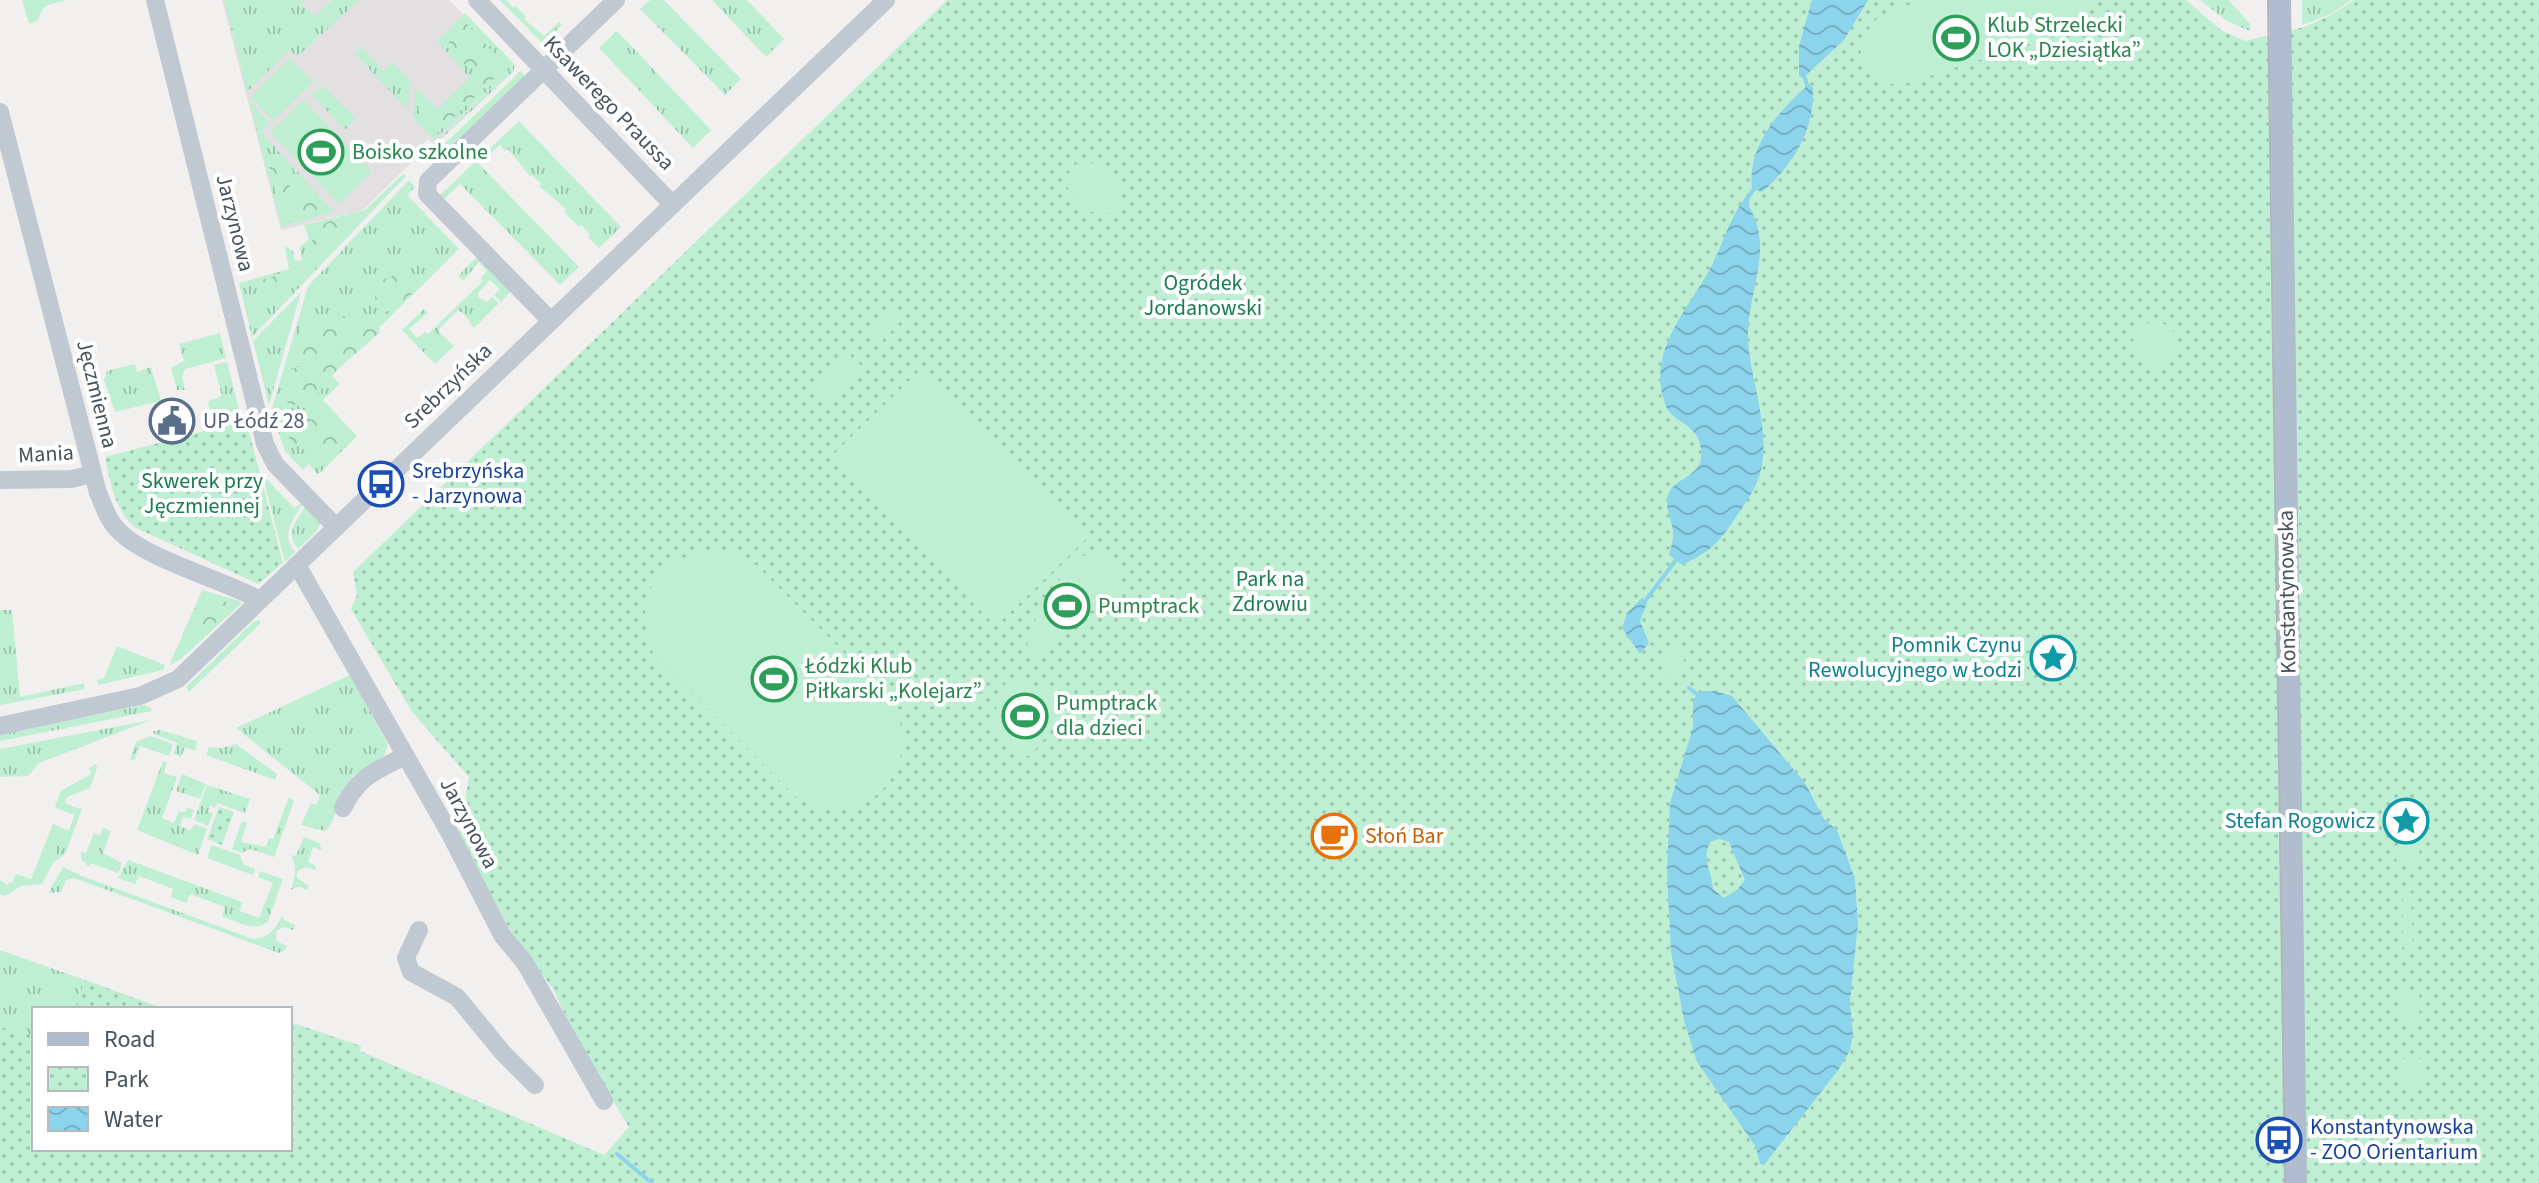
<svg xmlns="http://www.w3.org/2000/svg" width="2539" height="1183" viewBox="0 0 2539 1183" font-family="'Source Sans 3',sans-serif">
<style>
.education{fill:#e3e0e1}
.grass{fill:url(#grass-tufts)}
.forest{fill:url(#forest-crowns)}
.park{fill:url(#park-dots)}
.garden{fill:#beefd3}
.water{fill:url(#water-waves);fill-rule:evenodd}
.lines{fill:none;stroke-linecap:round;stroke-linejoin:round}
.stream{stroke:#8cd3ec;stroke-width:4}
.minor{stroke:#c0c9d1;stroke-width:18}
.major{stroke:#afbdce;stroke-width:22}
.tram{stroke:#b2b4ba;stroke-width:2}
.labels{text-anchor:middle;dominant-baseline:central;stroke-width:8;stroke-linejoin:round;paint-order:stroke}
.leisure-label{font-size:22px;fill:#27864d;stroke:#fff;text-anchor:start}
.street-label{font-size:22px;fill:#47525d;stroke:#fff}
.park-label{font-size:22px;fill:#187e50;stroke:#fff}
.service-label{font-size:22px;fill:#4e5e75;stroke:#fff;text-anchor:start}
.transit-label{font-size:22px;fill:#164399;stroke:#fff;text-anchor:start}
.culture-label{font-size:22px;fill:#0d838f;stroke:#fff;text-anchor:end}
.food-label{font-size:22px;fill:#c56008;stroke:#fff;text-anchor:start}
</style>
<defs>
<pattern id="grass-tufts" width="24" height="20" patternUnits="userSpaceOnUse" patternTransform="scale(2)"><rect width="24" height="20" fill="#beefd3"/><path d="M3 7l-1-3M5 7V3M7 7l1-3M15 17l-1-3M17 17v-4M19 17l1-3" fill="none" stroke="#9cc4ae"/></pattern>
<pattern id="forest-crowns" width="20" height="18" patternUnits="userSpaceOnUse" patternTransform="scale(2)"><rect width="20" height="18" fill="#beefd3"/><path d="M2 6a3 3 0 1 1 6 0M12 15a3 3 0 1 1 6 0" fill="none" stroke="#9cc4ae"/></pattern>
<pattern id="park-dots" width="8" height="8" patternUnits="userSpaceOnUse" patternTransform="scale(2)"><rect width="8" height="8" fill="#beefd3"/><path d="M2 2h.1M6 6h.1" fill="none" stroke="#9cc4ae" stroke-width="1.8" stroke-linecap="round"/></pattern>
<pattern id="water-waves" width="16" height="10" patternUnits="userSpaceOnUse" patternTransform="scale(2)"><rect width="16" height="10" fill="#8cd3ec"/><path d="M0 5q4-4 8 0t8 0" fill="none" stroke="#74aec2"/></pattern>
</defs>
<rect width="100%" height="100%" fill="#f2efef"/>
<polygon class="education" points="222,0 449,0 513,67 434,144 428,139 411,156 414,160 363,210 281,230"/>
<g class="grass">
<polygon points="224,0 305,0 301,4 314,16 333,0 355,0 357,2 297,57 290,50 247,92"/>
<polygon points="500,0 506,0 514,8 516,6 526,17 524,19 544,36 559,22 562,25 543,44"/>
<polygon points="650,0 664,0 741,79 725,95 640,9"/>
<polygon points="712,0 747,0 784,39 766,57"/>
<polygon points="2200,0 2229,0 2250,24 2250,31 2227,21"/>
<polygon points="2302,0 2351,0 2331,14 2302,25"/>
<polygon points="465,13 515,65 513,72 435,145 434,144 513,67 434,140 414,119 415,87 437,109 470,78 437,41 462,16 475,28 463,15"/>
<polygon points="617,31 711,130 693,148 599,48"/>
<polygon points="362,47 384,71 393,62 412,83 407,109 355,54"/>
<polygon points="521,71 526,77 444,154 439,149"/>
<polygon points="324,87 356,118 345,130 311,94"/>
<polygon points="249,101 270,123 261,132 334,212 281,227"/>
<polygon points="519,121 621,227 599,248 588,237 590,235 581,225 579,227 564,212 566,209 539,186 541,184 532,175 530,176 508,149 505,151 500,145 486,158 483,155"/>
<polygon points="476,161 579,267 560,285 460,184 444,199 440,195"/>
<polygon points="403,174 406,176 252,337 239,283 289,269 285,246 293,251 295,261 302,260 300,247 309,239 304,225 365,210"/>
<polygon points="409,180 415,187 407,195 459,249 331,375 340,384 323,400 357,436 321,472 317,474 309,464 303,470 285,451 271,412 308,286"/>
<polygon points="478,256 511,291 501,302 494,295 500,289 490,280 478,293 478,297 487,302 492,297 499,303 474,328 462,312 457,311 439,329 440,333 454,346 435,364 402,330 424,309 428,313 409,329 417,338 425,332 428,334 483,281 481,278 487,271 479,262 463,281 458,276"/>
<polygon points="301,292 269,405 253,341"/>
<polygon points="220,333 226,358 185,369 182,377 185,390 177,390 171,368 184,361 179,344"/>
<polygon points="227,362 239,410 211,417 208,401 222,396 214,365"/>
<polygon points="135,364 137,372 151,367 161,401 115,412 104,380 107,371"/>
<path d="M262,474l32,34 10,-6c-11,18 -24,31 -9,50l-10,10z"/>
<path d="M306,505l15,17 -5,10 -18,17c-14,-17 -1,-28 8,-44z"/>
<polygon points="202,590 240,601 241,604 182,658 169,666"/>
<polygon points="0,610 12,610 20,697 84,683 85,689 0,705"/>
<polygon points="259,620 261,623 189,692 186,687 253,622"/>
<polygon points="117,646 165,665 163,670 98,685 97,680 104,678"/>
<polygon points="350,675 388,745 384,756 353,776 329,827 325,831 301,825 311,803 316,805 320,795 236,728"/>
<polygon points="144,705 150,707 152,711 0,741 0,734"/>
<polygon points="151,720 39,763 28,776 0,777 0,749"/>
<polygon points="160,730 197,741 195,751 185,747 181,757 174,754 177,743 154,734 153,731"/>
<polygon points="150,736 173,744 169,756 140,746 134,761 130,759 136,742"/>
<polygon points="236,744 277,774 275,780 206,755 209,747 221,748"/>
<polygon points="163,761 167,762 164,773 177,777 162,818 174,823 179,811 185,812 187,807 194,810 191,819 183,817 180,826 190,830 195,824 207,829 198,855 137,830"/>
<polygon points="182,774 206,784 200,799 176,791"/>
<polygon points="207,785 250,799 245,813 217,803 215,808 210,806 208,812 213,813 208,826 194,820"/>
<polygon points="289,797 294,801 274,857 250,849 242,853 232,849 242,821 247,823 241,842 266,847 269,838 273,839"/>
<polygon points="77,808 82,809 65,854 53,863 42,884 64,829 69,830"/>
<polygon points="103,828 111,831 103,853 122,863 118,873 91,863 89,867 81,859 81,851 86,853 94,833 100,835"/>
<path d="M304,837l15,6 3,7 -9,-3 -5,15 8,4 -1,4 -9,-3 -9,4v7l12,8 -2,4 -8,-4 -8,4c4,-13 7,-22 0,-35l5,1z"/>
<polygon points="212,845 240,855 244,865 255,869 253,875 207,858"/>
<path d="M128,860l114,42 -2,9 19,7 14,-35 -15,-6 2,-6 23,8 -15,42c-12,13 -32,0 -46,-5l3,-9 -35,-13 -4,9 -15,-6 2,-8 -34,-13 -4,8 -17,-6z"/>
<path d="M63,867l19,9 171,63c16,-1 23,-10 29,-24l2,5 11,5 -2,5 -9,-3 -8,4v10l11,5 -2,4 -6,3 -205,-75 -8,2 -5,12 -13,1z"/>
<polygon points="0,950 85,980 75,1009 34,1009 34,1035 0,1027"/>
</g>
<g class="forest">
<path d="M464,21l38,40 -1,11 -65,62c-10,-7 -16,-14 -18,-27l5,-4 17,9 33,-30 5,-9 -17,-11 -12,-15 1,-13z"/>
<path d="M275,158l9,3 9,9c-4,13 -6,23 3,34 13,-2 19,-5 31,3l-2,5 -38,10 -6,-5 -12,-52z"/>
<polygon points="347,218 346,231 330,248 321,247 312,243 314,229 334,219"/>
<path d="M308,253l5,4 2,7c-16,15 -37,25 -59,23l-2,-3 4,-3 43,-13z"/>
<polygon points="396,275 416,280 415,291 387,314 378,312 374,291 384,279"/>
<polygon points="338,315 380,323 379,333 337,370 315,397 294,405 282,400 289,370 301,366 322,371 326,364 323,358 292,355 299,332 305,324 318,330"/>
<polygon points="327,417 347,432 347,443 336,456 323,463 314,454 290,443 288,427 308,418"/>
<polygon points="207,593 224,600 230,607 213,626 203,630 195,624 195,611"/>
</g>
<g class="park">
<polygon points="947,0 2186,0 2221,30 2245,41 2304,27 2331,15 2354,0 2539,0 2539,1183 0,1183 0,1027 34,1035 34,1149 290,1149 290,1022 361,1046 360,1051 604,1155 629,1127 582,1050 553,989 512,933 458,838 469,777 412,712 351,609 357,595 353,572"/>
<path d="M246,420l37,143 -25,21 -124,-57c-19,-18 -24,-45 -29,-70z"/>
<polygon points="219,807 234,812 222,845 207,839"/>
<polygon points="85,980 165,1009 75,1009"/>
</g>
<g class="garden">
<path d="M22,0h43v1c-16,3 -22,3 -27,19l-9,4z"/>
<path d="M1927,0h167l-7,16 -14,14 -172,55c-25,-2 -49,-18 -37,-45 3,-9 7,-16 14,-22 13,-10 33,-13 49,-18z"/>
<polygon points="290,58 313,82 273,121 250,97"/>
<polygon points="304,100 372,172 339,204 270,132"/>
<path d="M1086,161l11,4 23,22v17c-18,24 -42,1 -53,-18 -1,-14 5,-23 19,-25z"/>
<polygon points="891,309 902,320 879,344 867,332"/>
<circle cx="2155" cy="344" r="22"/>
<polygon points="844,350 865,369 830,406 810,386"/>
<polygon points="921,369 1089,536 996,626 830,458"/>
<path d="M706,551l27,3 23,11 133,132c42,68 -22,139 -93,100l-141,-140c-24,-50 -4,-96 51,-106z"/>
<path d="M1098,553c10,4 20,11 22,22 5,26 -34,29 -48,44 -11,11 -17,34 -32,38l-8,-4 -5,-6 5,-22 37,-61 7,-7z"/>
<path d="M1679,645l5,2 3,6c-4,11 -11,23 -22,26l-3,-5 5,-18z"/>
<path d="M1019,680l9,8 12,-2 12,3c9,29 -2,47 -23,67 -8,0 -10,-3 -17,-8 -7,-6 -20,-15 -19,-26 0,-4 3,-8 3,-12 2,-13 3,-19 12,-29z"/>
<polygon points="96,764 97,768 90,788 67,797 65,803 77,808 74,815 55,807 61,791 91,774 89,768"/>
<polygon points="53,824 64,829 42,884 21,886 5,896 0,894 0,880 8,886 9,882 12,883 16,874 31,879"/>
<circle cx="2407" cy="854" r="12"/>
<polygon points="2411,892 2413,944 2410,951 2405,950 2403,945 2403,899 2406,893"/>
<polygon points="2400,992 2419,993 2420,1025 2399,1023"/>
<polygon points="2398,1059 2424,1059 2424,1089 2398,1090"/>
</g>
<g class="water">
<polygon points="1812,0 1868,0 1844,40 1803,78 1799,76 1799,46"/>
<path d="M1809,84l4,4c2,42 -20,77 -51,104l-10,-4c-5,-43 28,-78 57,-104z"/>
<path d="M1747,195l3,2 -1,9c25,44 0,81 -1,127 0,47 27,100 10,147 -5,13 -14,25 -22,37 -18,27 -25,34 -54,48l-13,-10c2,-8 5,-16 4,-24 -1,-12 -9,-24 -5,-36 6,-19 37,-17 33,-46 -3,-27 -29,-25 -36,-45 -19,-55 24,-94 47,-139 12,-24 18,-48 35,-70z"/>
<polygon points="1642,598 1647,603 1640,621 1649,643 1640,654 1622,628 1627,613"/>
<path d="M1702,691h13l17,5 73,87 19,36 13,11 18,49 3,44 -8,80 3,32 -3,15 -11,19 -75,96 -4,-1 -4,-17 -59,-85 -13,-42 -13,-68 -4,-79 3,-70 23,-76v-28zM1719,839l10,3 16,38 -8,10 -13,8 -11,-9c-1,-18 -12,-30 -3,-47z"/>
</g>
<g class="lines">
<g class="stream">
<polyline points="1805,78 1807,85"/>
<polyline points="1749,196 1754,189"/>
<polyline points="1645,601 1676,560"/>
<polyline points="1689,688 1698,695"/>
<polyline points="617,1154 652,1183"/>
</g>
<g class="minor">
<polyline points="155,0 265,444 275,464 336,527"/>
<polyline points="477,0 672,204"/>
<path d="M0,112l98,381c6,13 10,28 21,38 25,27 104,49 141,69"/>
<polyline points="551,321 427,194 428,181 616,0"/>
<polyline points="0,480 71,479 93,474"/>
<polyline points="297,565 449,832 502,935 525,963 604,1101"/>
<polyline points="0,726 140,696 178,679 886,0"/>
<path d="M343,808c15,-32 33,-37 62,-52"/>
<polyline points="419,930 406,958 411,972 457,997 503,1053 535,1085"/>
</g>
<polyline class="major" points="2280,0 2296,1183"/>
<polyline class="tram" points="2268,0 2285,1183"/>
</g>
<defs>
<g id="stadium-ring" transform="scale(2.3)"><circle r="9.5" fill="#fff" stroke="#2e9e5b" stroke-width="1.5"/><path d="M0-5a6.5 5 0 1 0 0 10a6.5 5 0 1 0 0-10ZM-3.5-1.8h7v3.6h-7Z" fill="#2e9e5b"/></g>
<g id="civic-ring" transform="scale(2.3)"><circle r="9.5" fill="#fff" stroke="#5c6f8a" stroke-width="1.5"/><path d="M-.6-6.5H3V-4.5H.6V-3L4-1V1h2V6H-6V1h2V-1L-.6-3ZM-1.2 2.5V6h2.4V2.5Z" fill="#5c6f8a"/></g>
<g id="bus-ring" transform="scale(2.3)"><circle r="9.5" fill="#fff" stroke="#1a4fb4" stroke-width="1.5"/><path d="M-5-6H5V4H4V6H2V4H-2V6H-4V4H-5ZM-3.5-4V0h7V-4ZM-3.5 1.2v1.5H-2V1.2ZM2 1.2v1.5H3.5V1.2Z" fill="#1a4fb4"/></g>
<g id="sight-ring" transform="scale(2.3)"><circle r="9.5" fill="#fff" stroke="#0f9aa8" stroke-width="1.5"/><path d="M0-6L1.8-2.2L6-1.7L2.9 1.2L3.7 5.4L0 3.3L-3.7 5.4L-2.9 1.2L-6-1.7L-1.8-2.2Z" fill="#0f9aa8"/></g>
<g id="cafe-ring" transform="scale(2.3)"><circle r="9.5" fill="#fff" stroke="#e8710a" stroke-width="1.5"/><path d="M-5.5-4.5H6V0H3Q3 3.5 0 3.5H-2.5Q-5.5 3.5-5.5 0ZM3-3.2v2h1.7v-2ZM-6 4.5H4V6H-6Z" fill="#e8710a"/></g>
</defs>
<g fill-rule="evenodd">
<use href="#stadium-ring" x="1956" y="38"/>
<use href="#stadium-ring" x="321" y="152"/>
<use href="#civic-ring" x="172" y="421"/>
<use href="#bus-ring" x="381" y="484"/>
<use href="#stadium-ring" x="1067" y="606"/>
<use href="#sight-ring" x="2053" y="658"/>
<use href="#stadium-ring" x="774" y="679"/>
<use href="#stadium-ring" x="1025" y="716"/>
<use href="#sight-ring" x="2406" y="821"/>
<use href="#cafe-ring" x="1334" y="836"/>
<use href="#bus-ring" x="2279" y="1140"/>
</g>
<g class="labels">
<g class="leisure-label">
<text x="1987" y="25">Klub Strzelecki<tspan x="1987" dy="25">LOK „Dziesiątka”</tspan></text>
<text x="352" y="152">Boisko szkolne</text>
<text x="1098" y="606">Pumptrack</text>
<text x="805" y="666">Łódzki Klub<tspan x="805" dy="25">Piłkarski „Kolejarz”</tspan></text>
<text x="1056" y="703">Pumptrack<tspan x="1056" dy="25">dla dzieci</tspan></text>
</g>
<g class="street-label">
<text transform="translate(609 103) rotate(46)">Ksawerego Praussa</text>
<text transform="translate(235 223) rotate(76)">Jarzynowa</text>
<text transform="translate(448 386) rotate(-44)">Srebrzyńska</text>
<text transform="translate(97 394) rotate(76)">Jęczmienna</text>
<text transform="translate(46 454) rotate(-3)">Mania</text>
<text transform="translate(2287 592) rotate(-91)">Konstantynowska</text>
<text transform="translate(469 823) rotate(62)">Jarzynowa</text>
</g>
<g class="park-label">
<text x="1203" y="283">Ogródek<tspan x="1203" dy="25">Jordanowski</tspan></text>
<text x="202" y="481">Skwerek przy<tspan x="202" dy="25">Jęczmiennej</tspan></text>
<text x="1270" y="579">Park na<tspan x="1270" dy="25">Zdrowiu</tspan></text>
</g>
<g class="service-label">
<text x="203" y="421">UP Łódź 28</text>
</g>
<g class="transit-label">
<text x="412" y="471">Srebrzyńska<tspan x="412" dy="25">- Jarzynowa</tspan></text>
<text x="2310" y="1127">Konstantynowska<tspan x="2310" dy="25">- ZOO Orientarium</tspan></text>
</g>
<g class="culture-label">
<text x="2022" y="645">Pomnik Czynu<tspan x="2022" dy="25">Rewolucyjnego w Łodzi</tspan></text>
<text x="2375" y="821">Stefan Rogowicz</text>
</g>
<g class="food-label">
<text x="1365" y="836">Słoń Bar</text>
</g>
</g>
<rect x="32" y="1007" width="260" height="144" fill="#ffffff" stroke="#b5babe" stroke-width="2"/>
<rect x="48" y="1033" width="40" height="12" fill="#afbdce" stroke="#b5babe" stroke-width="2"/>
<text x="104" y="1047" font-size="24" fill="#47525d">Road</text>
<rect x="48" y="1067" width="40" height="24" fill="url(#park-dots)" stroke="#b5babe" stroke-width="2"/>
<text x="104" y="1087" font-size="24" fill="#47525d">Park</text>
<rect x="48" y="1107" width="40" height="24" fill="url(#water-waves)" stroke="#b5babe" stroke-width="2"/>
<text x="104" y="1127" font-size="24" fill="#47525d">Water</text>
</svg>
